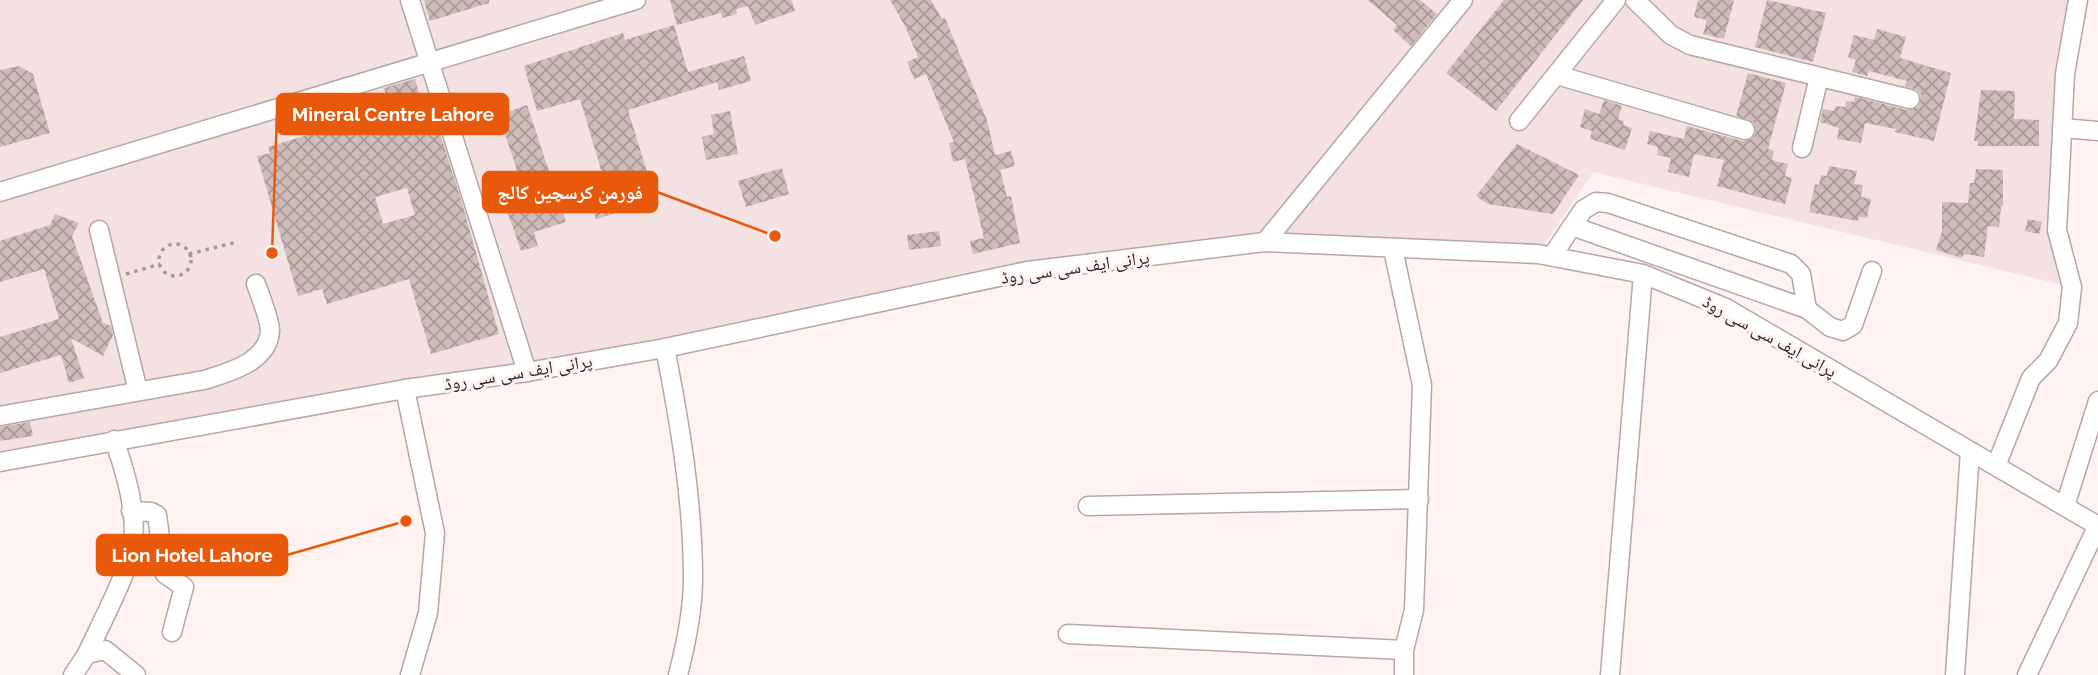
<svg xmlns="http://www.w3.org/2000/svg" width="2098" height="675" viewBox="0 0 2098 675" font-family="Raleway,'Noto Naskh Arabic',sans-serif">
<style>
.built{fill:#f3e2e1}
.building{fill:url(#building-cross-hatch);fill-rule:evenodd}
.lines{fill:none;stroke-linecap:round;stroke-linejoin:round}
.minor-casing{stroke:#b8a6a4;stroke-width:21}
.path{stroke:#a49a99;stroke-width:3.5;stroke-dasharray:3.5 5;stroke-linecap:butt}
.minor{stroke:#fff;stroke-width:18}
.labels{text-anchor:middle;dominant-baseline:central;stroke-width:6;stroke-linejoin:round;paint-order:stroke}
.street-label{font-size:18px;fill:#302928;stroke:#fff3f2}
.leader{fill:none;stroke:#e8590c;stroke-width:2.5}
.callout-dot{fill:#e8590c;stroke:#fff3f2;stroke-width:2.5}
.callout{fill:#e8590c;stroke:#e8590c;stroke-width:2.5}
.callout-label{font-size:19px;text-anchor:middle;font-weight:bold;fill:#fff}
</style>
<defs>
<pattern id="building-cross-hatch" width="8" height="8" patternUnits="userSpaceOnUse" patternTransform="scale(1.75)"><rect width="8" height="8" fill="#cebcba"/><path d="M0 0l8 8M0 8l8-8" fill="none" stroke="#a89997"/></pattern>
</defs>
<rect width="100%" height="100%" fill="#fff3f2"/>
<polygon class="built" points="0,0 2078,0 2057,230 2072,287 1593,172 1538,254 1265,242 1027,271 665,348 0,463"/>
<g class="building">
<polygon points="424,0 489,0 489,3 430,21"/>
<polygon points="670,0 791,0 795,11 755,25 748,6 736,9 737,14 722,18 721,13 677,25"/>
<polygon points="890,0 931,0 942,19 945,18 987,120 995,155 1011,151 1015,166 1000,170 1007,197 1011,196 1020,243 973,254 970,241 984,238 965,159 953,162 949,143 954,142 926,74 914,79 907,62 918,57 905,26"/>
<polygon points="1368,0 1420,0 1437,14 1411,46 1393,30 1397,25"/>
<polygon points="1504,0 1583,0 1496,111 1446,73"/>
<polygon points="1698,0 1734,0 1724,39 1703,34 1707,20 1694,17"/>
<polygon points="1767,0 1826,13 1813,62 1755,47"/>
<polygon points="674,25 688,72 744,56 751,81 719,90 717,82 628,110 656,201 596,219 586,185 604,180 580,99 537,111 524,66 623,33 625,40"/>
<polygon points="1877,29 1906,37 1900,58 1951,73 1934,141 1895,132 1896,129 1865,123 1861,143 1837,139 1839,128 1820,122 1823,109 1834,111 1836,106 1845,107 1846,101 1854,102 1855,97 1907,110 1919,106 1921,95 1917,90 1905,86 1907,81 1869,71 1867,76 1852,72 1856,60 1848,57 1854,35 1874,40"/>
<polygon points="19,66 33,74 50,133 0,147 0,70"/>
<polygon points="1748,73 1786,83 1768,149 1774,151 1772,160 1788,164 1785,176 1792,178 1785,204 1717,186 1724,160 1694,154 1689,177 1668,172 1671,158 1657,155 1658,147 1647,144 1650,131 1684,139 1687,126 1742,141 1752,139 1756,133 1754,123 1736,116"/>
<path d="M415,79l7,25 8,-2 32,101 37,131 -68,20 -22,-75 -82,25 -5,-15 -24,7 -41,-140 13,-3 -2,-6 72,-22 -7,-21 26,-7 2,6 25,-8 -2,-7zM407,188l8,27 -32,9 -8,-27z"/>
<polygon points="1981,90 2015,91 2014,119 2039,120 2039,146 1978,146 1978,141 1974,141"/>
<polygon points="1604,100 1622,106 1618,119 1624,121 1623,125 1632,128 1625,150 1590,139 1592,131 1580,127 1585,109 1599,114"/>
<polygon points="527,105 566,222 534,232 538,246 521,251 503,199 524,192 499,115"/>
<polygon points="730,111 738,154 706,160 702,137 714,134 711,115"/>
<polygon points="1517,144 1579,175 1553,214 1488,204 1476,196"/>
<polygon points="1829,166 1857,171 1854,184 1863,185 1861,197 1871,199 1867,218 1859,217 1858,221 1809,212 1815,184 1819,185 1821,175 1827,176"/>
<polygon points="782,168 789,194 746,207 738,181"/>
<polygon points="1976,169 2003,170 2003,206 2001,206 1999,227 1988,226 1984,257 1964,254 1962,258 1936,250 1942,231 1942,202 1968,203 1970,183 1974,183"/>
<polygon points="55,214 79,223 72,236 103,323 111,326 113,335 103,356 71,338 84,378 69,383 61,355 0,373 0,337 59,319 44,269 0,282 0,241 50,225"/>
<polygon points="2028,219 2042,222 2039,234 2025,231"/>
<polygon points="939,231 941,246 909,250 907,235"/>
<polygon points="30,422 33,436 0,441 0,427"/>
</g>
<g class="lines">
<g class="minor-casing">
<g id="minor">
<polyline points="410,0 527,372"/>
<polyline points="1635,0 1671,35 1690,45 1910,99"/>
<polyline points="1557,75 1745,130"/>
<polyline points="1519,121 1616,0"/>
<polyline points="2062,128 2098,131"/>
<polyline points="1802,148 1819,77"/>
<polyline points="0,192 636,0"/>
<polyline points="1572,226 1807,309"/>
<polyline points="99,230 138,391"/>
<polyline points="1265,242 1463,0"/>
<polyline points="1393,249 1422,385 1414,610 1404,650 1404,675"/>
<polyline points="1552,256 1583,210 1596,202 1608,203 1791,264 1801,274 1807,309 1830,327 1843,331 1853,325 1872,271"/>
<path d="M665,348c15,76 28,153 28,231 0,33 -7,65 -15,96"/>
<polyline points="405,389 435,533 428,613 410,675"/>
<path d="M0,416l204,-36c24,-7 64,-18 66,-49 0,-12 -10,-35 -14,-47"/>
<polyline points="0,462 405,389 527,372 665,348 1027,271 1265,242 1538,254 1643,274 1726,308 2098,526"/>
<polyline points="1996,466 2031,378 2048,361 2068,323 2072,287 2057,230 2065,74 2078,0"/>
<polyline points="1088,506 1419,499"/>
<polyline points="2065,506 2098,401"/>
<polyline points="131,511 151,512 157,515 165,574 184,587 172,632"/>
<polyline points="1068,634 1404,650"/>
<path d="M87,654c13,-29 42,-82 46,-112 4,-32 -8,-72 -19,-102"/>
<polyline points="73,675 87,654 105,650 136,675"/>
<polyline points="1610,675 1643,274"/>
<polyline points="1955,675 1970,451"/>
<polyline points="2027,675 2098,525"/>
</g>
</g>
<g class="path">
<circle cx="175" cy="260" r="16"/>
<polyline points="189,254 237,242"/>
<polyline points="126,274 160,264"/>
</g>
<use href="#minor" class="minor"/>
</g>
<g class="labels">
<g class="street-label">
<text transform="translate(1075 267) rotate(-8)">پرانی ایف سی سی روڈ</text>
<text transform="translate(1770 336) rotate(29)">پرانی ایف سی سی روڈ</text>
<text transform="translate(518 372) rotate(-9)">پرانی ایف سی سی روڈ</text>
</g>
</g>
<path class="leader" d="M272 253L277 114M775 236L657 192M406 521L287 555"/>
<g class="callout-dot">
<circle cx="272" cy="253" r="7"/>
<circle cx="775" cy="236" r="7"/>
<circle cx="406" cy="521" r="7"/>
</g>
<g class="callout">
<rect x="277" y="94" width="231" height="40" rx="7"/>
<rect x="483" y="172" width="174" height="40" rx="7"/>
<rect x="97" y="535" width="190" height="40" rx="7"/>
</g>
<g class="callout-label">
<text x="393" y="121">Mineral Centre Lahore</text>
<text x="570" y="199">فورمن کرسچین کالج</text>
<text x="192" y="562">Lion Hotel Lahore</text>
</g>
</svg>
